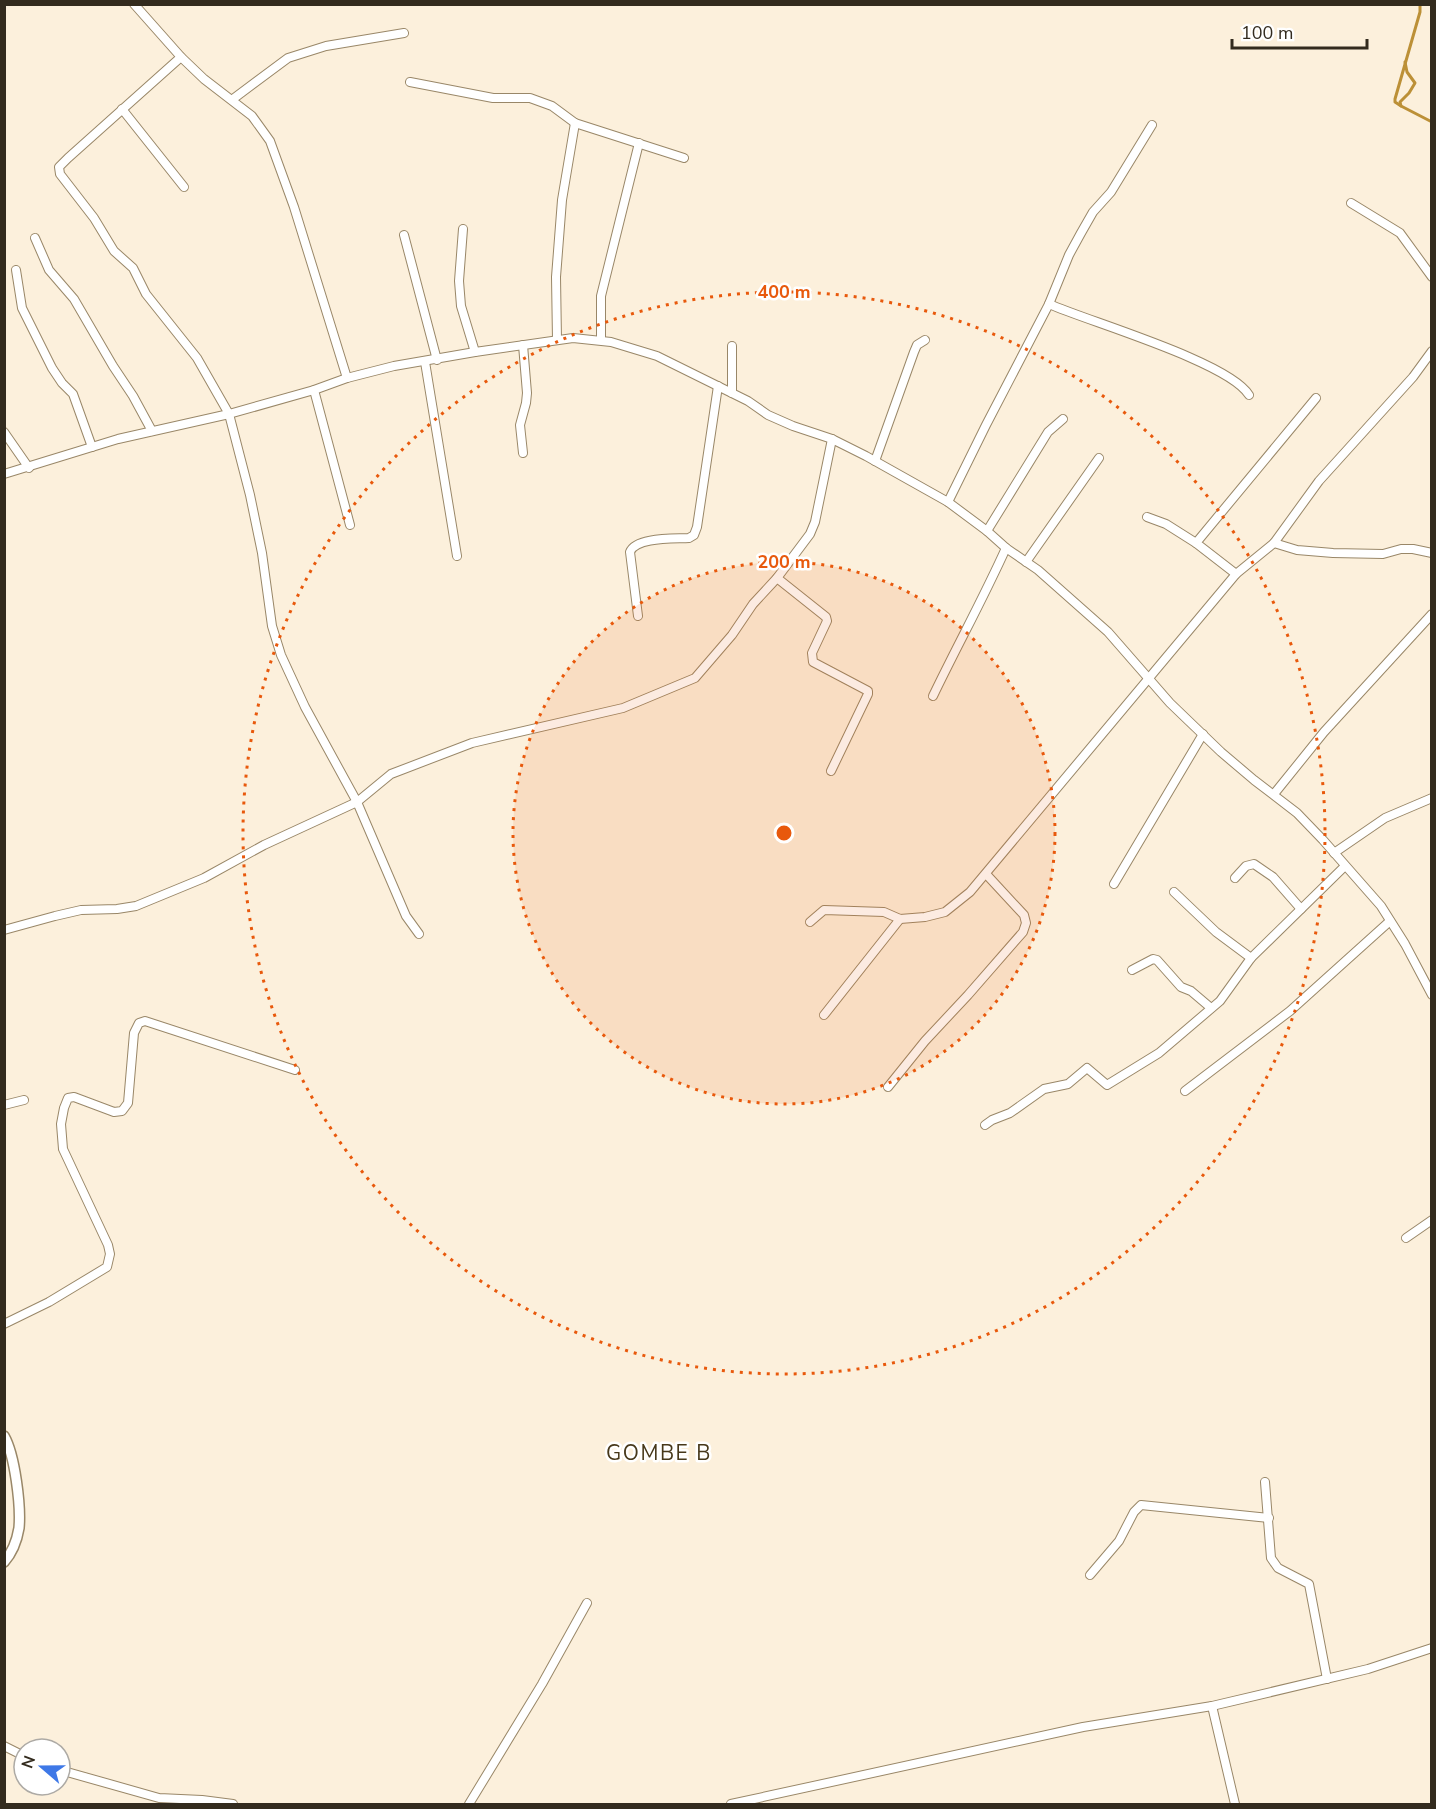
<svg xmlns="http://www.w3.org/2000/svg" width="1436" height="1809" viewBox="0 0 1436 1809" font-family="'Nunito Sans',sans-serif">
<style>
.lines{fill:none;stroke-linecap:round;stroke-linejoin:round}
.stream{stroke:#bc9037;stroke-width:3}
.minor-casing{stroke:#998768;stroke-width:10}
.tertiary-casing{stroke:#998768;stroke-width:12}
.minor{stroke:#fff;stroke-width:8}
.tertiary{stroke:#fff;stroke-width:9}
.ring{fill:none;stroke:#e8590c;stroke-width:3;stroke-dasharray:3 6}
.labels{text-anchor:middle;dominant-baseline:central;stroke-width:5;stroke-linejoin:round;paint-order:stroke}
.quarter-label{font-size:21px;letter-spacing:1.5px;fill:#47381a;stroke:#fff}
.centre{fill:#e8590c;stroke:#fff;stroke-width:3}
.ring-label{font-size:18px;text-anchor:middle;font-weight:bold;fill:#e8590c;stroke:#fff;stroke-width:5;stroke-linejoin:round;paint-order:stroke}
</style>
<rect width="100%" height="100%" fill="#fcf0dc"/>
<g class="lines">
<g class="stream">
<polyline points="1405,62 1407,72 1415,83 1409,93 1400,102 1401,106 1432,122"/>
<polyline points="1401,106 1395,102 1395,99 1420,12 1420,4"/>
</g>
<g class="minor-casing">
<g id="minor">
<polyline points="134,4 181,57 204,79 252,116 270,141 294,207 347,378"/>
<polyline points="181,57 68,158 59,167 60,174 94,218 114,251 133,268 146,294 197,358 229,414 250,495 262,553 272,626 281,655 305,707 357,802 406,916 419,934"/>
<polyline points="410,82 493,98 530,98 552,106 575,123 684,158"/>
<polyline points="233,99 288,58 326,46 404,33"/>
<polyline points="122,109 184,187"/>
<polyline points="1351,203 1400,233 1432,277"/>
<polyline points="463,229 459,281 461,306 475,352"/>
<polyline points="404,235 437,360"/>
<polyline points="35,238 49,270 74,299 113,366 133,396 152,431"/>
<polyline points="16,270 22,308 52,368 62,383 73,394 92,447"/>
<polyline points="1049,304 1069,255 1081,233 1093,212 1111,192 1152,125"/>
<polyline points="557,340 556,277 562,200 575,123"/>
<polyline points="601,340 601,296 639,143"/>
<polyline points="732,346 732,393"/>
<polyline points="425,362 457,556"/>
<polyline points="314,390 350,525"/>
<polyline points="4,432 29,468"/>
<polyline points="523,453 520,425 526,403 527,393 523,345"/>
<polyline points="875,461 914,352 917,345 925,340"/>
<polyline points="4,474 118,439 229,414 314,390 347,378 394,366 475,352 573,338 611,342 657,356 748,401 768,415 793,426 832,439 866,456 948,502 987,531 1006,548 1038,570 1108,632 1170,703 1221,752 1254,780 1297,813 1323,840 1381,906 1405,944 1432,995"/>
<path d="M948,502l38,-77 63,-121c41,18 180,58 200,91"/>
<polyline points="1147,517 1166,524 1196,543"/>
<polyline points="987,531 1048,432 1063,419"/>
<polyline points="1274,543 1297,550 1333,553 1383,554 1401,549 1413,549 1432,553"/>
<polyline points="1026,562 1099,458"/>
<polyline points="1236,574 1196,543 1316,398"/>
<polyline points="777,578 826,617 827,621 812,653 813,662 868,691 868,694 831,771"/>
<path d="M638,616l-8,-64c6,-15 44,-13 59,-14l5,-3 3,-8 21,-141"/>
<path d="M933,696c24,-50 50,-97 73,-148"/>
<polyline points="1274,794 1324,732 1432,614"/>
<polyline points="1334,853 1385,818 1432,798"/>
<polyline points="1235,878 1246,866 1254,864 1273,877 1301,909"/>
<polyline points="1114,884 1203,734"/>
<polyline points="1174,892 1216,932 1251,958"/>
<polyline points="810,922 824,910 884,912 900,919 925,917 945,912 970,892 1236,574 1274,543 1319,481 1413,377 1432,351"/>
<polyline points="4,930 55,916 81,910 117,909 136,906 204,878 264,845 357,802 391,774 472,743 623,708 695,678 732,635 753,604 777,578 810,534 815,522 832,439"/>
<polyline points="1132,970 1153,959 1157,960 1181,987 1191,991 1211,1008"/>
<polyline points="824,1015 900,919"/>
<polyline points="888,1087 925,1041 968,995 1023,932 1026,923 1024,915 986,874"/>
<polyline points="1185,1091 1290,1011 1390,921"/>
<polyline points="4,1105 24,1100"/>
<polyline points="985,1125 992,1120 1010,1113 1044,1089 1068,1084 1087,1068 1107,1085 1159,1053 1220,1001 1251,958 1345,866"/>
<polyline points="1406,1238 1432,1220"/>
<polyline points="4,1324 49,1302 107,1267 110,1254 108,1245 63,1149 61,1124 64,1108 68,1098 74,1097 114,1112 122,1111 128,1103 134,1033 139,1023 145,1021 295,1070"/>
<polyline points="1265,1482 1271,1558 1278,1568 1309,1584 1327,1679"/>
<polyline points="1090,1575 1119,1541 1134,1512 1141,1505 1269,1518"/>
<polyline points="1212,1706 1235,1804"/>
<polyline points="4,1746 24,1756"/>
<polyline points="60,1770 159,1798 202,1800 233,1804"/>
<polyline points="469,1804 542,1684 587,1603"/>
<polyline points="731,1804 1083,1727 1212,1706 1368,1669 1432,1648"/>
</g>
</g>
<g class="tertiary-casing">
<path id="tertiary" d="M4,1436c11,19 17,70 15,92 -2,12 -7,25 -15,34"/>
</g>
<use href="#minor" class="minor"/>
<use href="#tertiary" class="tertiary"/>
</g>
<circle cx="784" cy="833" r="271" fill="#e8590c" fill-opacity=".12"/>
<g class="ring">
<circle cx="784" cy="833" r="271"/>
<circle cx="784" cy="833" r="541"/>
</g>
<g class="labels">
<g class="quarter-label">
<text x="659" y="1453">GOMBE B</text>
</g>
</g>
<circle cx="784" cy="833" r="9" class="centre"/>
<g class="ring-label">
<text x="784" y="298">400 m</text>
<text x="784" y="568">200 m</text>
</g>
<rect width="1436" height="1809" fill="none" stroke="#332b1e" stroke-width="12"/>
<g transform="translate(42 1767) rotate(290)"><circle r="28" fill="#ffffff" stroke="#adaaa5" stroke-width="1.5"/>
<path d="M0-4.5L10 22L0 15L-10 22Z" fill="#3e78e7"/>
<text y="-9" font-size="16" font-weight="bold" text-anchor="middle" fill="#332b1e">N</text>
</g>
<path d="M1232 39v9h135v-9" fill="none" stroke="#332b1e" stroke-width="3"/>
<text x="1241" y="39" font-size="18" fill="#332b1e" stroke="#ffffff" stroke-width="4.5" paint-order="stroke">100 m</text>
</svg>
